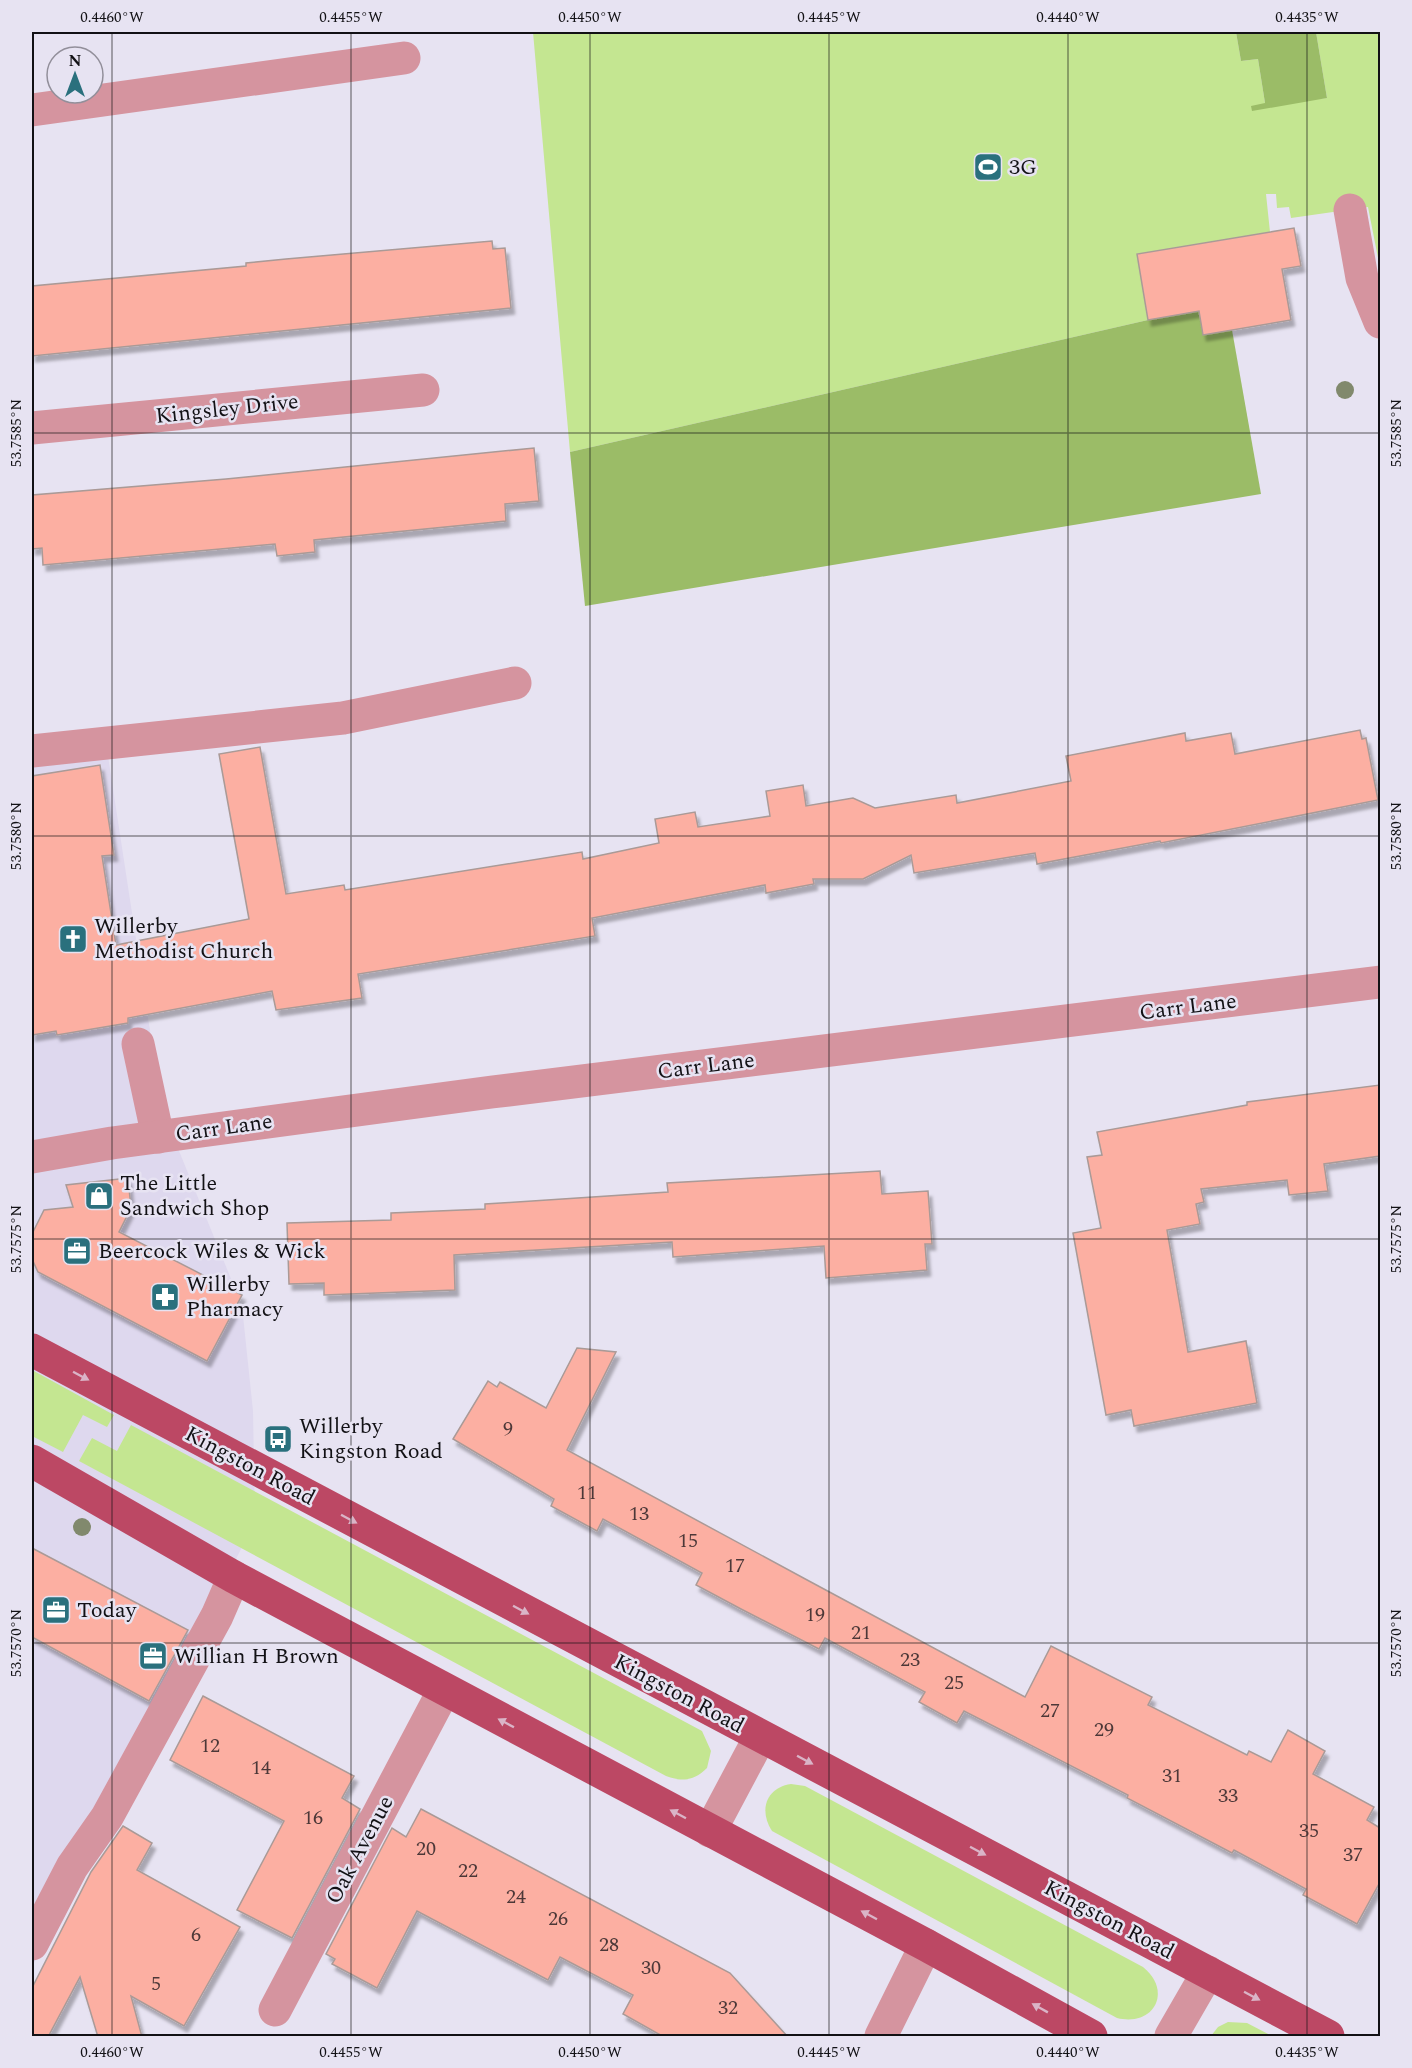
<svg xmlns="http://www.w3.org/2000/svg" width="1412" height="2068" viewBox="0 0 1412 2068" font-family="Spectral,serif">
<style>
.commercial{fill:#ded8ee}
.green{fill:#c4e691}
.forest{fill:#9bbc67}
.building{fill:#fcafa2;stroke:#aa9a97;stroke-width:1.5;filter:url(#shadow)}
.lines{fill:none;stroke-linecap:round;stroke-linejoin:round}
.minor{stroke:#d5949f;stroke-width:33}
.major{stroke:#bc4864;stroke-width:33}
.tree{fill:#81896d}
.oneway{fill:#dab4c7}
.ticks{fill:none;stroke:#121115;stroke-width:1.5;stroke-opacity:0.45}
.labels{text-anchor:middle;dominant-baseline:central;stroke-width:5;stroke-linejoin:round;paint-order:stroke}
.number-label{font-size:20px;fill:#4c3838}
.poi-label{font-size:22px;fill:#121115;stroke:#e7e3f2;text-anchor:start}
.street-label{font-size:22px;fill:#121115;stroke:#e7e3f2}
.neatline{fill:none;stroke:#121115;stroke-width:2}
.ticks-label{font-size:15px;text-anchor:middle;fill:#121115}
</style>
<defs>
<filter id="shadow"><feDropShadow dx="3.5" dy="6" stdDeviation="1.5" flood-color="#0004"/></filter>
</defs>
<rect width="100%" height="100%" fill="#e7e3f2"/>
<polygon class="commercial" points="108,756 162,1109 242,1306 253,1411 255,1521 32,1967 32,767"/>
<g class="green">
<polygon points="533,32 1236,32 1241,61 1258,59 1265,103 1327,98 1316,32 1380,32 1380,268 1368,207 1291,218 1289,207 1277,208 1276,194 1266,194 1270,232 1137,254 1148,320 570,452"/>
<polygon points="32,1370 114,1415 107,1427 83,1415 63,1452 32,1436"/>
<path d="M131,1425l571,306 9,20 -4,17c-13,13 -25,14 -41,8l-587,-315 13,-23 25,13z"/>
<path d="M791,1784l14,2 338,181c30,24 11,60 -26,51l-345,-187c-13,-20 -7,-43 19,-47z"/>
<polygon points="1228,2022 1247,2023 1272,2036 1211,2036 1218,2027"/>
</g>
<g class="forest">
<polygon points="1236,32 1316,32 1327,98 1252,111 1251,106 1265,103 1258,59 1241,61"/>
<polygon points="1199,311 1232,330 1261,494 585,606 570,452 1148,320"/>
</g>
<g class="building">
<polygon points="1294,228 1301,266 1282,269 1291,320 1203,335 1199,311 1148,320 1137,254"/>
<polygon points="492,241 493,249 505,248 511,308 32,356 32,286 246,266 246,263 286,259"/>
<polygon points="534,448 539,501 505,504 506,521 314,540 315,552 277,556 275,544 43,565 42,548 32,549 32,495 226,479"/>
<polygon points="1360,730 1362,739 1366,738 1378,800 1161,843 1160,841 1037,864 1035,853 914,873 911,855 863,879 813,879 814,884 766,893 765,885 592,918 595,936 358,974 362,998 276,1010 272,991 128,1018 128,1023 57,1035 56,1031 32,1035 32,776 100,765 114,855 102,856 116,945 249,919 219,754 260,747 286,894 344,885 345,890 582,852 583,859 659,843 655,819 695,812 698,827 770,816 766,791 803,785 806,806 853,798 875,808 956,795 957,803 1071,781 1066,756 1185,733 1186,741 1231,733 1235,754"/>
<polygon points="1380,1085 1380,1156 1324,1164 1328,1191 1289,1195 1287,1180 1201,1189 1204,1202 1196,1204 1200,1224 1167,1230 1188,1352 1246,1341 1257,1403 1134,1426 1131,1410 1106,1415 1073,1233 1101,1228 1087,1157 1102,1155 1097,1132 1247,1105 1247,1102"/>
<polygon points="880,1171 882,1194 928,1191 932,1244 925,1244 927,1270 826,1278 824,1246 673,1257 672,1242 454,1255 455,1290 324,1295 324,1283 289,1284 287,1223 391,1220 391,1213 485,1209 485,1204 668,1192 667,1183"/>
<polygon points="128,1178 131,1208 119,1232 242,1295 207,1361 38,1272 32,1259 32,1234 44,1210 73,1207 66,1185"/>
<polygon points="577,1348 616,1352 567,1450 809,1581 1025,1697 1051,1646 1152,1697 1148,1705 1247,1755 1249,1751 1271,1762 1288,1730 1325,1751 1313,1774 1374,1807 1367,1820 1380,1828 1380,1882 1357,1924 1303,1895 1306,1889 1234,1850 1232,1853 1127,1798 1128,1795 964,1711 957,1723 919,1702 925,1692 825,1638 819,1649 741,1609 696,1585 702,1573 603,1519 597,1531 551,1506 554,1499 453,1439 488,1381 497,1387 500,1382 546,1408"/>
<polygon points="32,1548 188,1630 149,1701 32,1637"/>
<polygon points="203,1696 354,1776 342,1798 360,1809 292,1938 237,1910 284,1821 170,1760"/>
<polygon points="421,1809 730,1973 788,2037 664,2037 623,2014 633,1995 560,1957 548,1980 417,1911 377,1988 332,1964 335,1959 326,1954 392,1828 406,1837"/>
<polygon points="123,1826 152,1843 137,1870 240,1927 184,2026 131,1996 142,2037 98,2037 80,1977 48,2037 32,2037 32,1988 91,1872"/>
</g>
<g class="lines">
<g class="minor">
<polyline points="32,110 404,58"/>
<polyline points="1350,210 1362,278 1380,322"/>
<polyline points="32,428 423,390"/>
<polyline points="32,751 343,718 515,683"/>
<polyline points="138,1044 158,1137"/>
<polyline points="32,1157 112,1143 492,1092 1380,982"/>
<polyline points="710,1831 760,1737"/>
<polyline points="32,1944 72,1867 107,1817 217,1616 234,1577"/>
<polyline points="275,2010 444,1690"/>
<polyline points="881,2036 926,1945"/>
<polyline points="1171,2036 1208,1972"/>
</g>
<g class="major">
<polyline points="32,1350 1328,2036"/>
<polyline points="32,1461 234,1577 926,1945 1091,2036"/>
</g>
</g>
<g class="tree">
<circle cx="1345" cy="390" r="9"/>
<circle cx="82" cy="1527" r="9"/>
</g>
<defs><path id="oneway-solid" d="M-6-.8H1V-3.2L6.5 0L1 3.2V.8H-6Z" transform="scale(1.5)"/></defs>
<g class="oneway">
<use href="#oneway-solid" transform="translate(81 1376) rotate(28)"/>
<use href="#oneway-solid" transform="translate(349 1519) rotate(28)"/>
<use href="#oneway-solid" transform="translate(521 1610) rotate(28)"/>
<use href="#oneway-solid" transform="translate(506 1723) rotate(-152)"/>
<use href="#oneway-solid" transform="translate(805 1760) rotate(28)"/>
<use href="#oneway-solid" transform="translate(678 1814) rotate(-152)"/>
<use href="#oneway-solid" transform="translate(978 1851) rotate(28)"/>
<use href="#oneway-solid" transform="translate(869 1915) rotate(-152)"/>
<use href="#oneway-solid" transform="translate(1252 1996) rotate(28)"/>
<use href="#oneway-solid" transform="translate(1040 2008) rotate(-151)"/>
</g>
<path class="ticks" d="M112,32v2004M351,32v2004M590,32v2004M829,32v2004M1068,32v2004M1307,32v2004M32,433h1348M32,836h1348M32,1239h1348M32,1643h1348"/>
<defs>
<g id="stadium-square" transform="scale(1.5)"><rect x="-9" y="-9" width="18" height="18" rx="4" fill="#2a707d" stroke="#e7e3f2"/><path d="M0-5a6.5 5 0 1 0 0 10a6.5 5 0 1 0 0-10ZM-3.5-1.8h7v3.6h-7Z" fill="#fff"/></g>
<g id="church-square" transform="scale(1.5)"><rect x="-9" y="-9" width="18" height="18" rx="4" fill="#2a707d" stroke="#e7e3f2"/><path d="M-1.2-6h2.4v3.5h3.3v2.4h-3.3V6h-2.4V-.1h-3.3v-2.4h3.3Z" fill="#fff"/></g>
<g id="shop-square" transform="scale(1.5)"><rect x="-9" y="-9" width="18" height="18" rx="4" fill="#2a707d" stroke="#e7e3f2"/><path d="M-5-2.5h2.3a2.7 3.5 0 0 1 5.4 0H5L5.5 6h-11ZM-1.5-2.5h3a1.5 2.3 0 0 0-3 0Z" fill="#fff"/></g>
<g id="office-square" transform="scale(1.5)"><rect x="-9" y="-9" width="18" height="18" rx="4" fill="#2a707d" stroke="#e7e3f2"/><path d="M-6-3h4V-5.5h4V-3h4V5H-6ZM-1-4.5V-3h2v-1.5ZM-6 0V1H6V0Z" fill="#fff"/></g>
<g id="pharmacy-square" transform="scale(1.5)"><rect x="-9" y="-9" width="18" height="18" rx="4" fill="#2a707d" stroke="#e7e3f2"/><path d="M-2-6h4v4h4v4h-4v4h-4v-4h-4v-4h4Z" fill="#fff"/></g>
<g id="bus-square" transform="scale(1.5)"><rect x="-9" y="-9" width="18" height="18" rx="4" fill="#2a707d" stroke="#e7e3f2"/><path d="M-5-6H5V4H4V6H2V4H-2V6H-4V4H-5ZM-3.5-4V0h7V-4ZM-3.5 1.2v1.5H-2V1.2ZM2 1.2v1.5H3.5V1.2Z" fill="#fff"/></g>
</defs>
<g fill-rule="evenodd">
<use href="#stadium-square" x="988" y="167"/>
<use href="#church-square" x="73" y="939"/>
<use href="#shop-square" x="99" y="1196"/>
<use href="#office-square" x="77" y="1251"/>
<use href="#pharmacy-square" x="165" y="1297"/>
<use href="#bus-square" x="278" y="1439"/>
<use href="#office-square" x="56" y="1610"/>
<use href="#office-square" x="153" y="1656"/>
</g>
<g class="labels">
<g class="number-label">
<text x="508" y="1429">9</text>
<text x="587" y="1493">11</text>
<text x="639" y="1514">13</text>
<text x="688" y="1541">15</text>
<text x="735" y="1566">17</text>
<text x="815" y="1615">19</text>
<text x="861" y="1633">21</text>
<text x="910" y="1660">23</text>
<text x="954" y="1683">25</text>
<text x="1050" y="1711">27</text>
<text x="1104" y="1730">29</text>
<text x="210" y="1746">12</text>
<text x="261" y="1768">14</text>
<text x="1172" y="1776">31</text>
<text x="1228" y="1796">33</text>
<text x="313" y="1818">16</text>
<text x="1309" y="1831">35</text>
<text x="426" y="1849">20</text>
<text x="1353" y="1855">37</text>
<text x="468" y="1871">22</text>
<text x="516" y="1897">24</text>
<text x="558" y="1919">26</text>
<text x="196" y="1935">6</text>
<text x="609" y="1945">28</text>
<text x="651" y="1968">30</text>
<text x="156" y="1984">5</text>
<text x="728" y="2008">32</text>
</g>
<g class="poi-label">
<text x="1009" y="167">3G</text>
<text x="94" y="926">Willerby<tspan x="94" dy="25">Methodist Church</tspan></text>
<text x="120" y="1183">The Little<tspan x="120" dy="25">Sandwich Shop</tspan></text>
<text x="98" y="1251">Beercock Wiles &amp; Wick</text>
<text x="186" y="1284">Willerby<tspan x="186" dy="25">Pharmacy</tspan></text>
<text x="299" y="1426">Willerby<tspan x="299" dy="25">Kingston Road</tspan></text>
<text x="77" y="1610">Today</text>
<text x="174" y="1656">Willian H Brown</text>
</g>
<g class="street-label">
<text transform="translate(227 409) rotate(-6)">Kingsley Drive</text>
<text transform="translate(1188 1007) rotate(-7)">Carr Lane</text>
<text transform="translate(706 1066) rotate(-7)">Carr Lane</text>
<text transform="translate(224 1128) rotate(-8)">Carr Lane</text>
<text transform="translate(250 1466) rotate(28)">Kingston Road</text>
<text transform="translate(679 1694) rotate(28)">Kingston Road</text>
<text transform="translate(360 1850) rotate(-62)">Oak Avenue</text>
<text transform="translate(1109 1920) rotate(28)">Kingston Road</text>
</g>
</g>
<rect width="1412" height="2068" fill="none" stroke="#e7e3f2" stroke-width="66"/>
<g transform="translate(75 75)"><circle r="28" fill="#e7e3f2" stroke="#928f9a" stroke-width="1.5"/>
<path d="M0-4.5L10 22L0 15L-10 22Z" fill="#2a707d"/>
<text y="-9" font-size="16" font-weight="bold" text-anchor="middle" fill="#121115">N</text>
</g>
<rect x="33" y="33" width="1346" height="2002" class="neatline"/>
<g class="ticks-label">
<text x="112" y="22">0.4460°W</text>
<text x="351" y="22">0.4455°W</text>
<text x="590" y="22">0.4450°W</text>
<text x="829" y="22">0.4445°W</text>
<text x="1068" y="22">0.4440°W</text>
<text x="1307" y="22">0.4435°W</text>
<text transform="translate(16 433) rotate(-90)" y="5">53.7585°N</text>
<text transform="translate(1396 433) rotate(-90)" y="5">53.7585°N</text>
<text transform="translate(16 836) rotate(-90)" y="5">53.7580°N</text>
<text transform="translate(1396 836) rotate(-90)" y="5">53.7580°N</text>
<text transform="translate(16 1239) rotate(-90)" y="5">53.7575°N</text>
<text transform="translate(1396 1239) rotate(-90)" y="5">53.7575°N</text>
<text transform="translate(16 1643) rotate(-90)" y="5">53.7570°N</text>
<text transform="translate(1396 1643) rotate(-90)" y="5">53.7570°N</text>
<text x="112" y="2057">0.4460°W</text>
<text x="351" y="2057">0.4455°W</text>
<text x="590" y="2057">0.4450°W</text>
<text x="829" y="2057">0.4445°W</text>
<text x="1068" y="2057">0.4440°W</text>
<text x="1307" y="2057">0.4435°W</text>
</g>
</svg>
